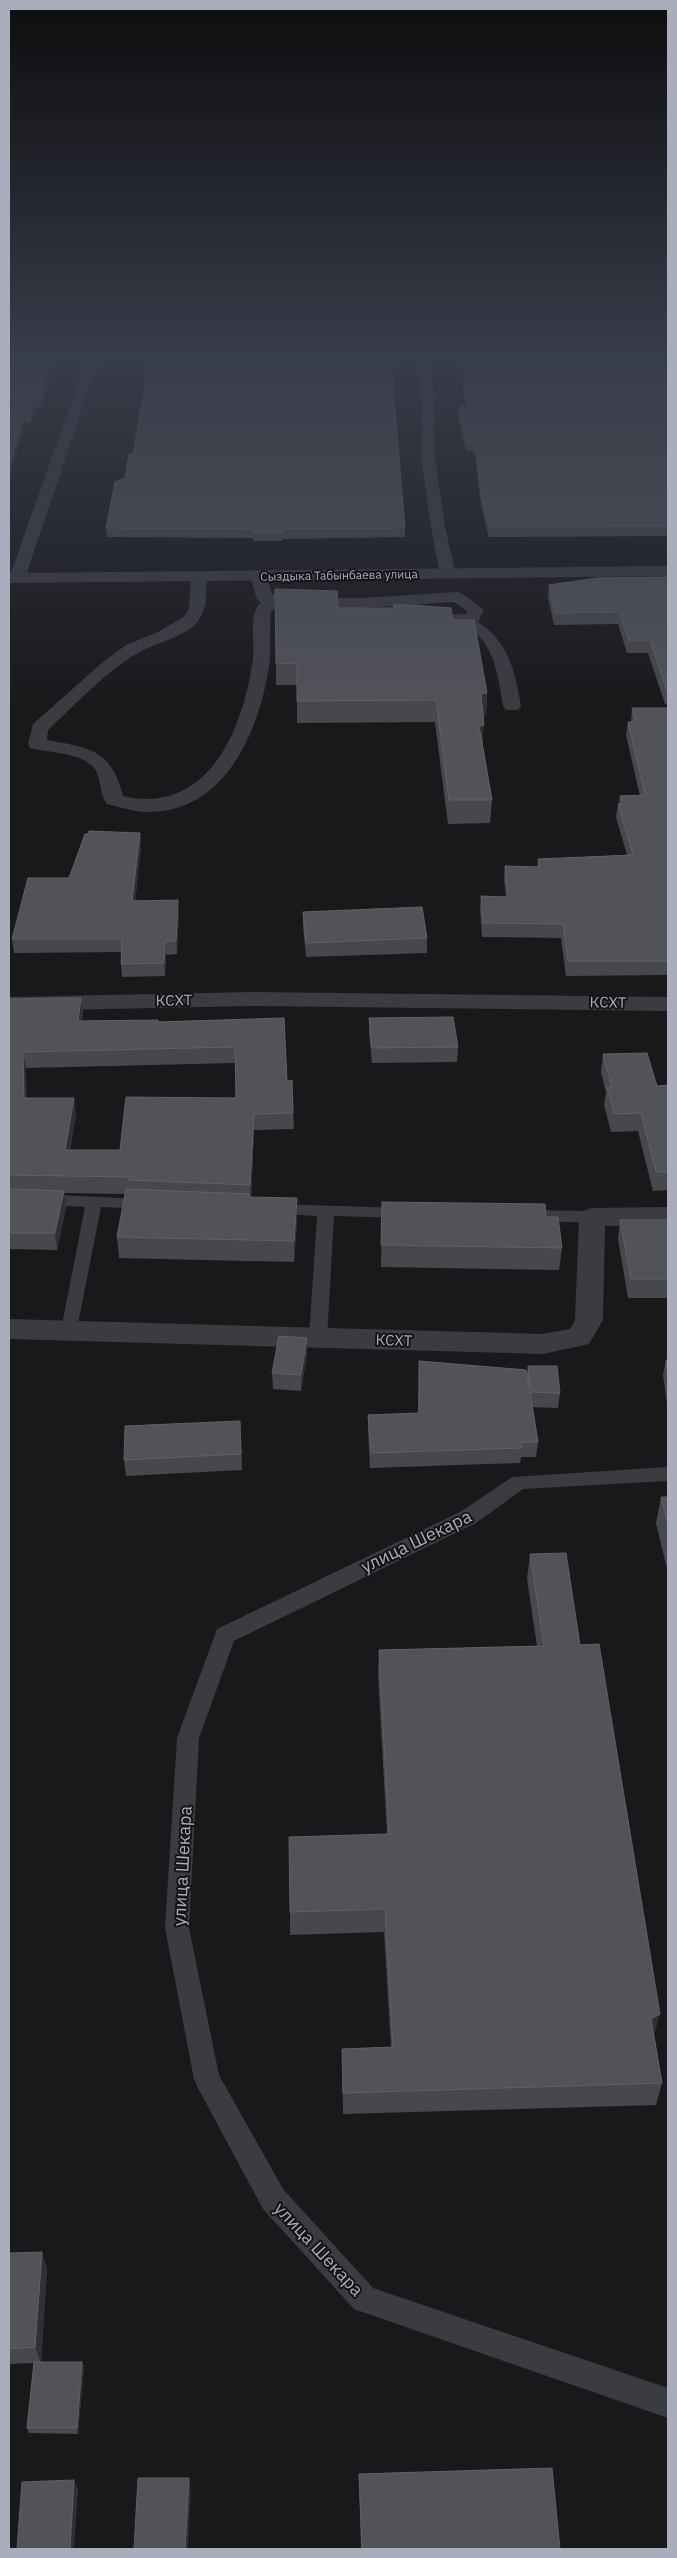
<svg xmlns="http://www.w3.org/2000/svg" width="677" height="2558" viewBox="0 0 677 2558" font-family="'IBM Plex Sans',sans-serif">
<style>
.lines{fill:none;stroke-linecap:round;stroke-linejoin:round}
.service{fill:#3b3b42;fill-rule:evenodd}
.minor{fill:#3b3b42;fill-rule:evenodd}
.tertiary{fill:#3b3b42;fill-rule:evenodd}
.wall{fill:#47484d;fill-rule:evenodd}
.shaded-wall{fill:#303034}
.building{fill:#525359;stroke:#606168;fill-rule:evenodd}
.labels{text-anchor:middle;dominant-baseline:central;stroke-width:4;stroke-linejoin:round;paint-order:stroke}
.far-street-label{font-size:12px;fill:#aaadbb;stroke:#141316}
.street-label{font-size:15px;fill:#aaadbb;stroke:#141316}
.near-street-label{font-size:18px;fill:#aaadbb;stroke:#141316}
</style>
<rect width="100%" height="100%" fill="#19181b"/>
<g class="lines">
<g class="service">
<polygon points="9,1193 146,1199 152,1200 154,1204 152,1208 146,1209 101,1207 76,1334 70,1336 64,1334 61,1330 85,1207 9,1203"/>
<polygon points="274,1204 405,1208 411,1209 413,1213 411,1217 405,1218 334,1216 327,1338 324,1343 318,1344 312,1343 309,1338 317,1216 268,1213 266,1209 268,1205"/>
<polygon points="521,1210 592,1211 598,1213 600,1217 598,1221 592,1223 515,1220 513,1216 515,1212"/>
<polygon points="668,1467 668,1481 523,1489 476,1523 234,1641 199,1738 189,1928 219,2075 283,2189 373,2288 668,2388 668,2418 354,2309 263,2209 198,2088 194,2079 165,1928 177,1738 217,1629 462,1511 512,1477"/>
</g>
<g class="minor">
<polygon points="89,353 101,353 25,578 23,581 11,581 9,578"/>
<polygon points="416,353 428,353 434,396 435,457 445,527 456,574 448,579 440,574 431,527 421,457 422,396"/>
<path d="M258,571l8,5 6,18h17l7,4h67l94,-6 6,2 21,16 -6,12c31,20 37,50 43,84l-3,4h-12l-3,-4c-4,-26 -9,-68 -38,-79 -7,-2 -17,-2 -24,-4l-2,-3 8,-5 19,-1 1,-3 -13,-9 -91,6h-88l-4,4c-2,18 1,36 -2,54 -10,66 -44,148 -124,146 -13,-1 -26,-5 -38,-8 -7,-9 -6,-23 -11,-33 -11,-19 -47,-18 -66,-23l-2,-4 5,-20 70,-62 23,-17 30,-12 28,-16 5,-8 2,-32 8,-5 8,5c-1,15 1,31 -9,44 -11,16 -44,22 -60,32 -32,18 -63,52 -90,77l-1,10c43,8 64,9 76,56 86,20 121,-69 130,-138 2,-15 -5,-46 8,-55l-4,-4 -7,-23z"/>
<polygon points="252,992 668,997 668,1011 252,1006 9,1011 9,997"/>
<polygon points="668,1207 668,1225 605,1226 603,1320 589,1344 543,1354 9,1339 9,1319 543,1334 570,1329 575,1320 579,1217 583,1211 592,1208"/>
</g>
<polygon class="tertiary" points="668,566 668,576 9,583 9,573"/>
</g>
<g class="wall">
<polygon points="9,353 54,353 41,408 35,408 31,423 25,423"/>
<polygon points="463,353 668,353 668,536 489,537 481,505 475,455 473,455 473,451 466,451 458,418 458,409 461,409 461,406 467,406 463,394 464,385 465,385 461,363 461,355 463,355"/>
<polygon points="394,398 405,528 405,537 282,539 282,541 253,541 253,538 107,537 106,528 133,454"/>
<polygon points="668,577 668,705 665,704 648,653 627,653 618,624 554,625 548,597 549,585"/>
<polygon points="338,608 453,620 487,693 486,715 483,716 483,745 492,800 490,823 448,824 435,722 297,723 297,685 276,685 276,664"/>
<polygon points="632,708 668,708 668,975 566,976 561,938 482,937 480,910 481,896 506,897 504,880 505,866 537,867 538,859 627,855 616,817 618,804 619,804 620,796 640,796 626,735 628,722 631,722"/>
<polygon points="140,833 141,846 135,901 179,913 177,954 166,955 165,976 122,977 121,964 122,952 14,953 12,939 69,878"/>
<polygon points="303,912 427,938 427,953 306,957 303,926"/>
<path d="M81,998l2,16 -1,7 76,1 126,-4 3,63 5,-1 2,49 -40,1 -3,67 46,23 -3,42 -175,-4 -2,-21 8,-43 -61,-1 2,15 -9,42 -48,-1v-250zM235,1063l1,35 -116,52h-50l6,-36 -50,-16v-30z"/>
<polygon points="369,1018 458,1047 457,1062 372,1063 369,1033"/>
<polygon points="603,1054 657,1086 668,1085 668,1190 653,1191 638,1131 611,1132 604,1105 606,1092 601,1072"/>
<polygon points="382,1202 546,1217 562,1248 559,1270 381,1267"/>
<polygon points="620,1220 668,1220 668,1298 628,1298 618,1239"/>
<polygon points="307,1338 307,1354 301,1391 273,1389 272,1373"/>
<polygon points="666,1360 668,1360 668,1404 667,1404 663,1375"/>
<polygon points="419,1361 527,1373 528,1366 560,1393 558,1408 532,1407 538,1442 536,1457 521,1457 520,1463 370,1468 368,1430 368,1415 418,1413"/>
<polygon points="241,1436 242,1470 126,1476 124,1460"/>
<polygon points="661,1497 668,1497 668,1573 656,1523"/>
<polygon points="530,1554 580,1645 654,2036 662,2083 656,2105 343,2114 342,2049 391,2047 384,1932 290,1935 290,1912 387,1834 378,1675 379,1650 537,1646 527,1579"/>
<polygon points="9,2253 47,2268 41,2362 82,2362 84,2367 78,2434 29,2433 27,2428 34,2363 9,2364"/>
<polygon points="359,2474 560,2549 361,2549"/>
</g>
<g class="shaded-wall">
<polygon points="51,353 54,353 41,408 40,400"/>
<polygon points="34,400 35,408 31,423 30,415"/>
<polygon points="24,415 25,423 9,478 9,466"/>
<polygon points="487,693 486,715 479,716 481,694"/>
<polygon points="484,725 482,748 479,726"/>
<polygon points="140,833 141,846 134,914 132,901"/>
<polygon points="178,900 179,913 177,954 176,941"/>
<polygon points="165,941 166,955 165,976 164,963"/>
<polygon points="81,998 83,1014 80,1037 78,1021"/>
<polygon points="23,1052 26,1068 27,1115 24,1098"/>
<polygon points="74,1098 76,1114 67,1166 65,1150"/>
<polygon points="254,1114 254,1130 251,1201 250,1185"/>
<polygon points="64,1191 66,1208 57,1250 55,1233"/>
<polygon points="297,1198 297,1220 294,1262 294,1241"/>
<polygon points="307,1338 307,1354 301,1391 301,1375"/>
<polygon points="660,2014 654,2036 651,2019"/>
<polygon points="42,2252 47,2268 41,2363 35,2347"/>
<polygon points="82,2362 84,2367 78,2434 77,2428"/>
<polygon points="189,2478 191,2488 188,2549 185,2549"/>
<polygon points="74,2480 78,2489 74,2549 70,2549"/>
</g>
<g class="building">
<polygon points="9,353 51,353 40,400 34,400 30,415 24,415 9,466"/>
<polygon points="150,353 393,353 394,398 405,528 282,529 282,532 253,532 253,529 106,528 115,482 125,478 129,454 133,454"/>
<polygon points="464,353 668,353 668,526 490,527 481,495 476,445 473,445 473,441 467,441 458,409 462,409 461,406 470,406 464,385 468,385 461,355 464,355"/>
<polygon points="668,577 668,692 667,691 650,640 629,640 619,612 555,613 549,585 597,578"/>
<polygon points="275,589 337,591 338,608 394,608 393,605 413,605 451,608 453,620 474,620 487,693 481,694 484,725 479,726 492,800 449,800 436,700 297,701 297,663 276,664"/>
<polygon points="632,708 668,708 668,961 568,961 563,924 483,923 481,896 508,897 505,866 540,867 538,859 633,855 618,804 622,804 620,796 645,795 628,722 636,722"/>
<polygon points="89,831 140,833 132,901 178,900 176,941 165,941 164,963 121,964 122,939 12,939 28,878 69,878 85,834 88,834"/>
<polygon points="422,907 427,938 306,943 303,912"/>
<path d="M81,998l-3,23 80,-1v2l126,-4 3,63 5,-1 1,33 -39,1 -4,71 -121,-5v-3l-120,-2v-176zM235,1047l1,51 -110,-1 -6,53h-55l9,-52h-50l-1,-46z"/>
<polygon points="453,1017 458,1047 372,1048 369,1018"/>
<polygon points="647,1053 657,1086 668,1085 668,1172 656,1172 641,1113 614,1114 607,1087 612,1087 603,1054"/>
<polygon points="9,1189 64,1191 55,1233 9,1233"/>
<polygon points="126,1189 249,1194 249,1197 297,1198 294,1241 117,1237"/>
<polygon points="382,1202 545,1204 546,1217 558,1217 562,1248 381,1245"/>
<polygon points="620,1220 668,1220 668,1279 631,1279"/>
<polygon points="279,1336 307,1338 301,1375 272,1373"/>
<polygon points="666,1360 668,1360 668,1379"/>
<polygon points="419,1361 526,1370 530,1390 528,1366 557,1366 560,1393 530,1392 538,1442 521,1442 522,1448 371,1453 368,1415 419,1413"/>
<polygon points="240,1421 241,1454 124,1460 125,1426"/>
<polygon points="661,1497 668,1497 668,1525"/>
<polygon points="566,1553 580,1645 599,1644 660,2014 651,2019 662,2083 343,2093 342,2049 393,2047 385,1909 290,1912 289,1837 389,1834 379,1650 544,1646 530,1554"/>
<polygon points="42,2252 35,2347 9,2349 9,2253"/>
<polygon points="34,2362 82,2362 77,2428 27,2428"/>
<polygon points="552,2468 560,2549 362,2549 359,2474"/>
<polygon points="138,2478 189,2478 185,2549 134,2549"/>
<polygon points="74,2480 70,2549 17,2549 22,2482"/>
</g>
<linearGradient id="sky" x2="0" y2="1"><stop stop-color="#0e0d0f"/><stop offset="0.5" stop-color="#383d4a"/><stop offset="1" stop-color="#383d4a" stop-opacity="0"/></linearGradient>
<rect width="677" height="711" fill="url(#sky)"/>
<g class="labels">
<g class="far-street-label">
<text transform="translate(339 575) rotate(-1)">Сыздыка Табынбаева улица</text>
</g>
<g class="street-label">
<text transform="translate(174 1000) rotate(-1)">КСХТ</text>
<text transform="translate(608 1002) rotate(1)">КСХТ</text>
<text transform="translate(394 1340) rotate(2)">КСХТ</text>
</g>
<g class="near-street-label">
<text transform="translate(416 1541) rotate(-26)">улица Шекара</text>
<text transform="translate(182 1866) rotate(-87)">улица Шекара</text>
<text transform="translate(319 2249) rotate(47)">улица Шекара</text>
</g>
</g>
<rect width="677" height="2558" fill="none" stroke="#aaadbb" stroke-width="20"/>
</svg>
